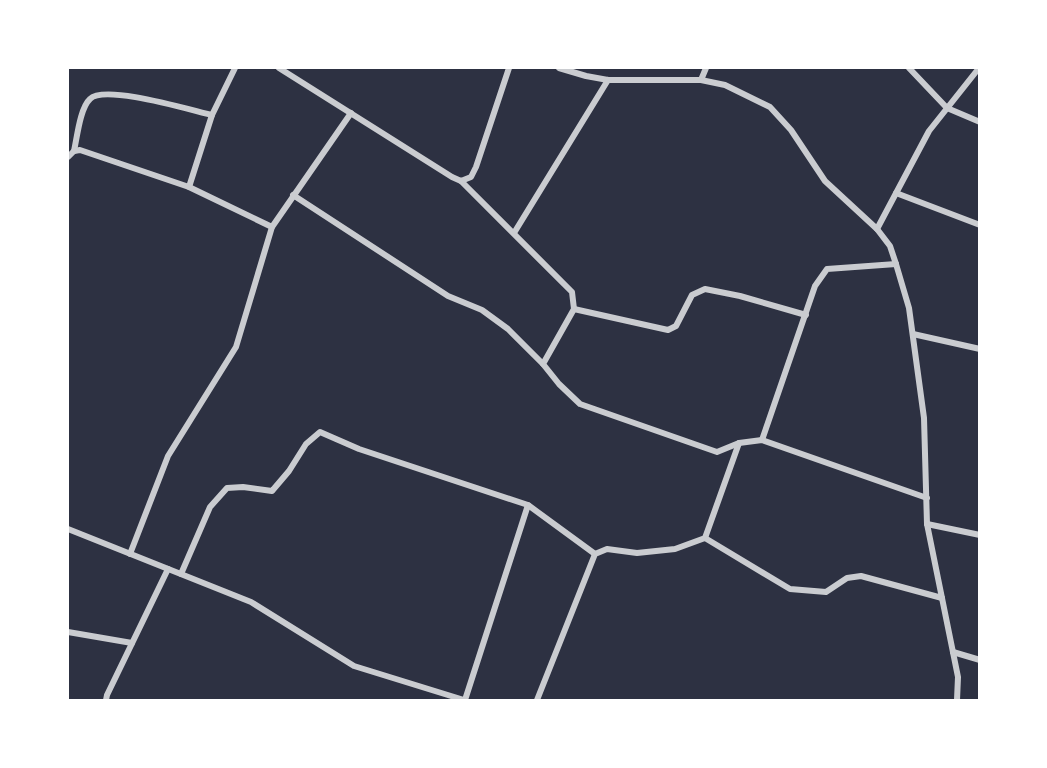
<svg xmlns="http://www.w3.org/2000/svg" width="1047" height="768" viewBox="0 0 1047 768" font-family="'Open Sans',sans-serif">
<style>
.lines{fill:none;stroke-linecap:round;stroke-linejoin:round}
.minor{stroke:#caccd0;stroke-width:6}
</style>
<rect width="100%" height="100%" fill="#2d3142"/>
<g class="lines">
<g class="minor">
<polyline points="279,68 452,177 461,181 471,177 476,167 509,68"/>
<polyline points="559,68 586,76 608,80 701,80 725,85 770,107 791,130 825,181 877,229 890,246 896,264 909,308 924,418 927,524 958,677 957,700"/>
<polyline points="909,68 947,108 980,122"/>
<polyline points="701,80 706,68"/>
<path d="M74,151c3,-13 6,-43 16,-52 14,-15 100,11 122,16"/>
<polyline points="68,157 74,151 80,150 189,187 272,227"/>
<polyline points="461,181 572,292 574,309 543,364 559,384 580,404 717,452 739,443 762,440 927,498"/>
<polyline points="189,187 212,115 235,68"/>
<polyline points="896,193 980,225"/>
<polyline points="293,195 448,296 482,310 508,329 543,364"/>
<polyline points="877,229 929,131 979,68"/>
<polyline points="514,233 608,80"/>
<polyline points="574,309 668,330 676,326 692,295 705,289 740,296 806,315"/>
<polyline points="913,334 980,349"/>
<polyline points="762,440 815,286 827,269 896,264"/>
<polyline points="927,524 980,535"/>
<polyline points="68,529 251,602 354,666 464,700"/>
<polyline points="705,538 790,589 826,592 847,578 861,576 942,598"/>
<polyline points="130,554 168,456 236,347 272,227 351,113"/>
<polyline points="181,574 210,507 227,488 243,487 272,491 289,471 306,444 320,432 359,449 528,505 595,554"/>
<polyline points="68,632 132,643"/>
<polyline points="953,652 980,660"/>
<polyline points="106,700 107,695 168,569"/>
<polyline points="465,700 528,505"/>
<polyline points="537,700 595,554 607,549 637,553 675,549 705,538 739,443"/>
</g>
</g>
<rect width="1047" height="768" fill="none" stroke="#ffffff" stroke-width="138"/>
</svg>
